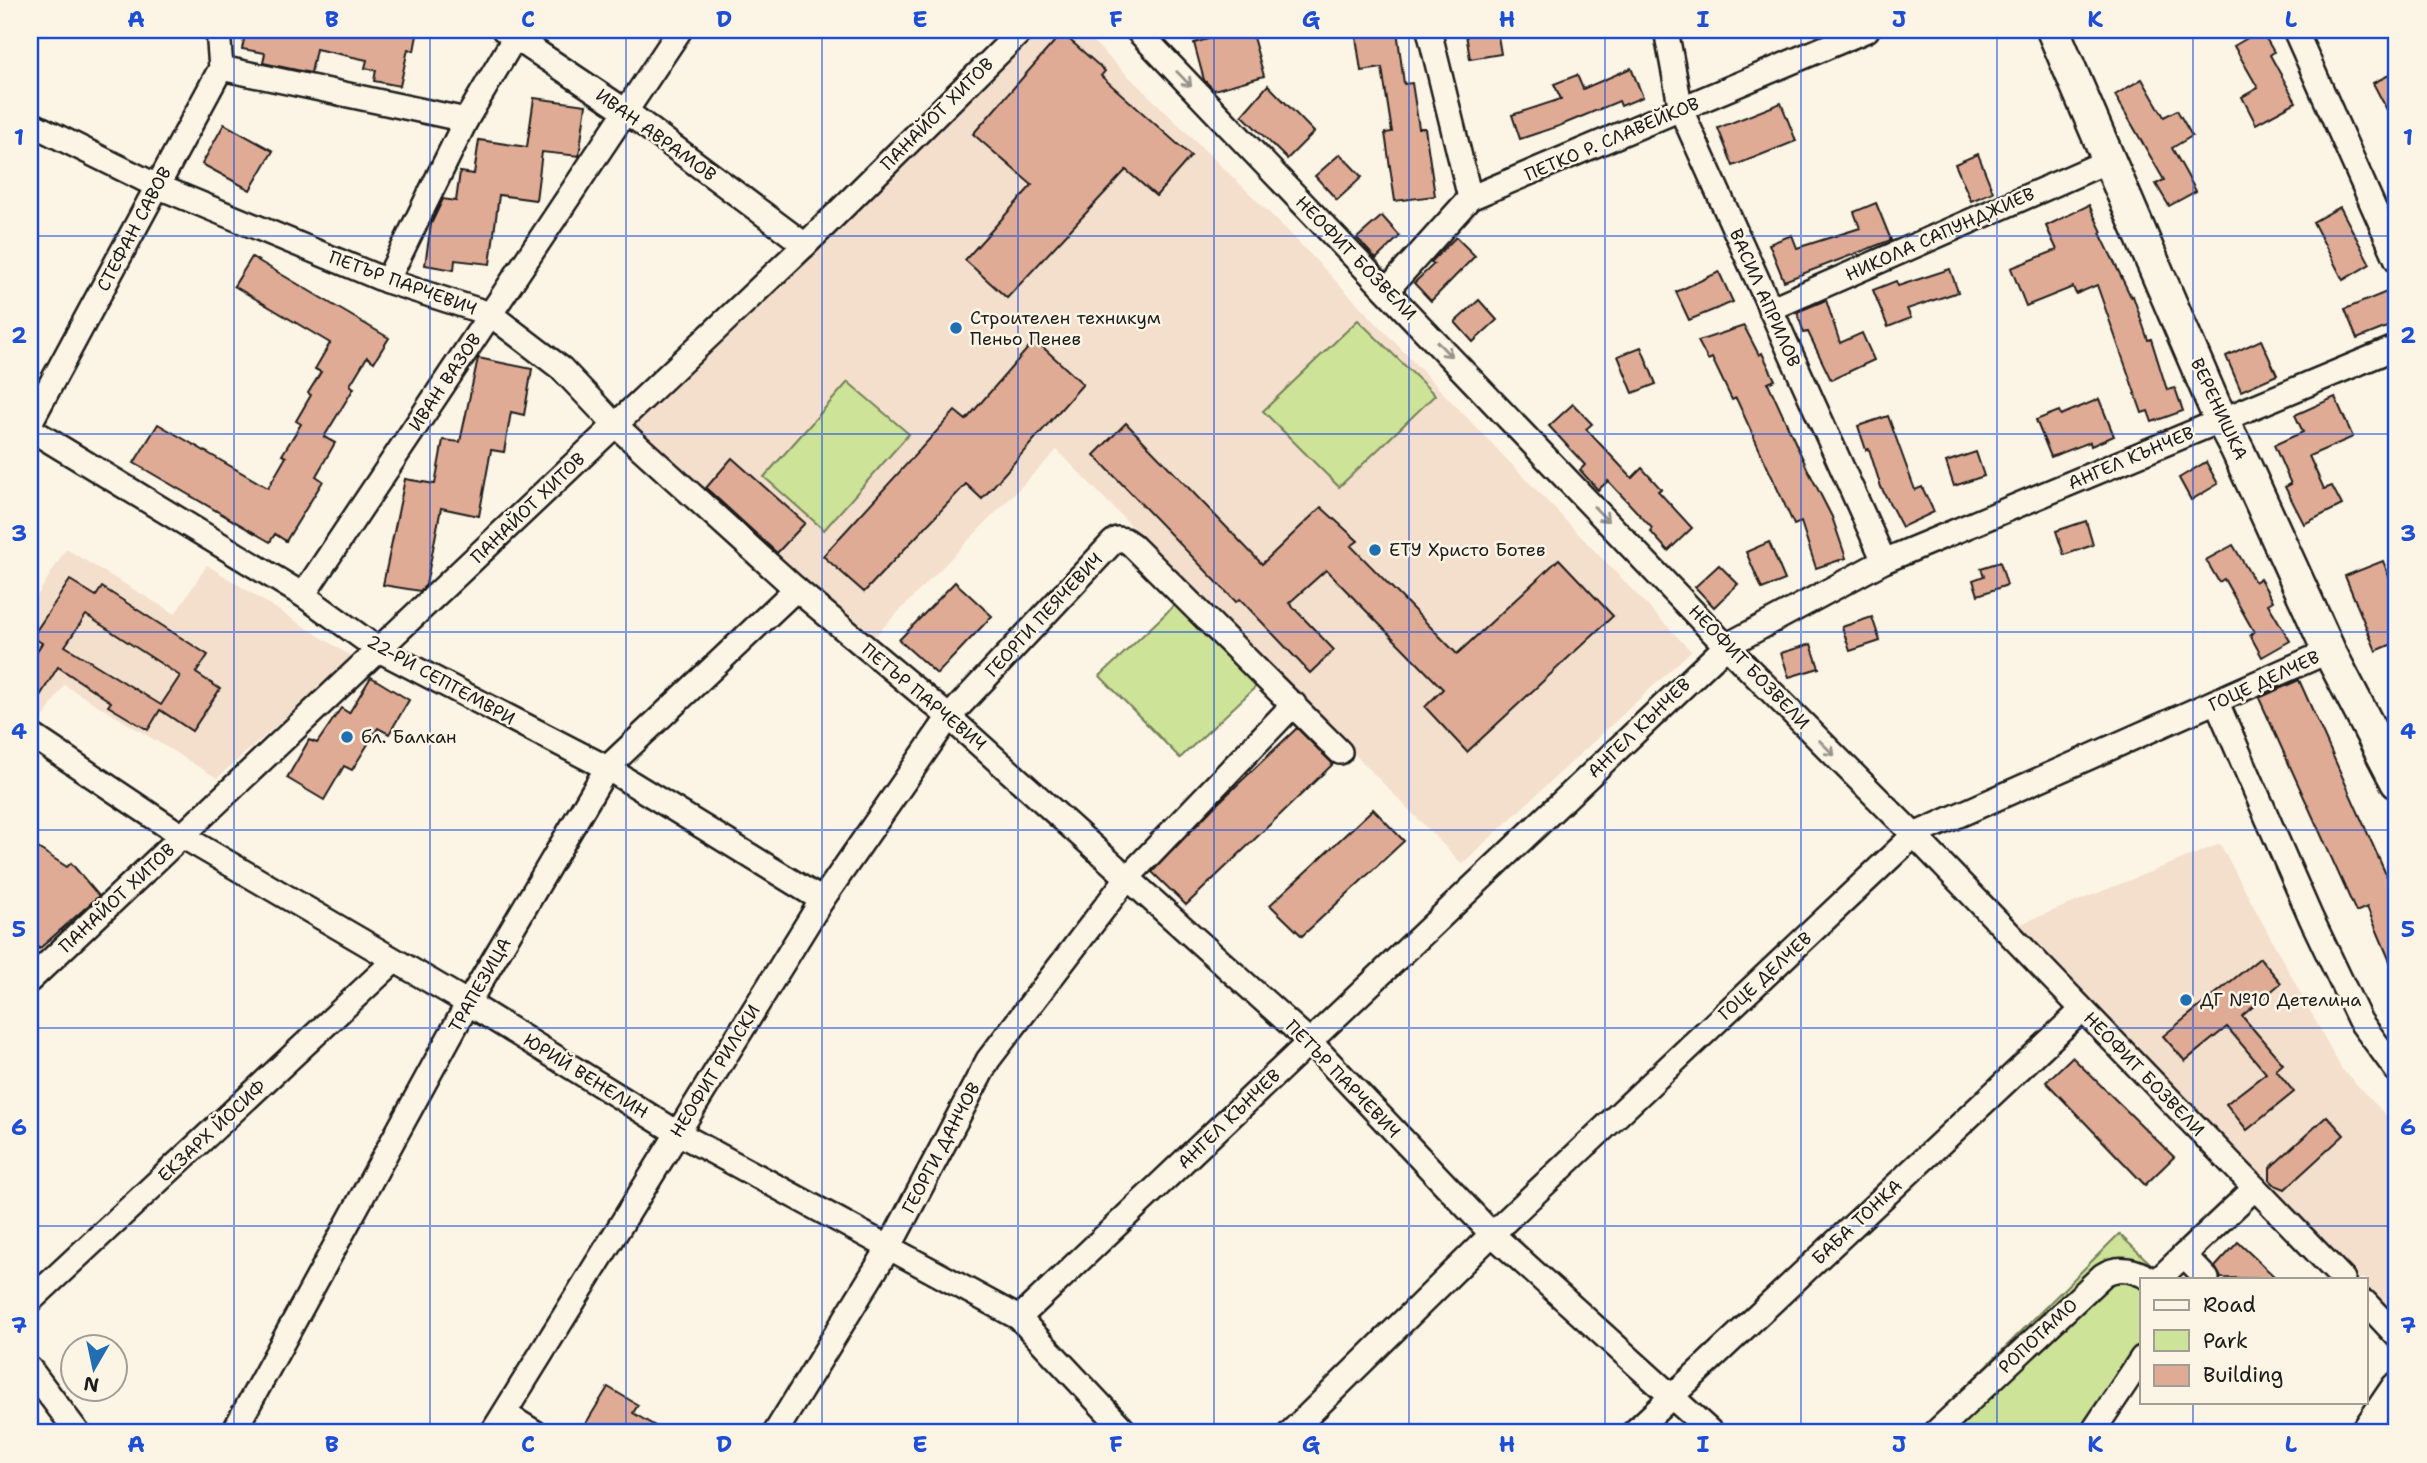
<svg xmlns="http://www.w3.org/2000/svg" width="2427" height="1463" viewBox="0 0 2427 1463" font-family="'Shantell Sans',sans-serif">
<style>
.built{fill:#f4dfcd}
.green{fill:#cce398;stroke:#74805a;stroke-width:2}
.building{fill:#e0ab95;stroke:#1c1c1c;stroke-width:2;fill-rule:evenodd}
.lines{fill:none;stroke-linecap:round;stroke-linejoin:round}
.minor-casing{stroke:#1c1c1c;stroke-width:28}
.secondary-casing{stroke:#1c1c1c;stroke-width:37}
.minor{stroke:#fcf5e5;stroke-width:23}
.secondary{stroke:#fcf5e5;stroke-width:32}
.oneway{stroke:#97938b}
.grid{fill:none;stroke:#1d4ed8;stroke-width:2;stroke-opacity:0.55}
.poi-dot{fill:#1f6fb2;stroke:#fcf5e5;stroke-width:2.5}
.labels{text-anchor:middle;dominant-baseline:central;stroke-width:5;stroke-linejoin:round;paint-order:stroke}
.street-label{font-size:18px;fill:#1c1c1c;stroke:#fcf5e5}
.poi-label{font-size:18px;fill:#1c1c1c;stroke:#fcf5e5;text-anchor:start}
.neatline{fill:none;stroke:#1d4ed8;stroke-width:2.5}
.grid-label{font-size:23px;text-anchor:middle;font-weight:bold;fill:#1d4ed8}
</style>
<rect width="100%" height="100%" fill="#fcf5e5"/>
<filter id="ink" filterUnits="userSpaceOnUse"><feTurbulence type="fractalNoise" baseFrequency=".0143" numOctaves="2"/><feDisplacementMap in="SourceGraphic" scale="14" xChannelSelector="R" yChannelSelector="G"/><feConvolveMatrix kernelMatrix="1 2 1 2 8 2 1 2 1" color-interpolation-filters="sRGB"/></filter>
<g filter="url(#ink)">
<g class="built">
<polygon points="1031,30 1081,30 1284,227 1691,651 1462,864 1057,450 866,645 628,428"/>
<polygon points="66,549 175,614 207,565 354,658 217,778 64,685 40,723 30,716 30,607"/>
<polygon points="2220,844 2341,1068 2397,1127 2397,1337 2366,1308 2366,1279 2338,1279 2003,931"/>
</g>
<g class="green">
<polygon points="1358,320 1435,395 1339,487 1263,411"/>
<polygon points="848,382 909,434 824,530 764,477"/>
<polygon points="1182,598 1263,680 1180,758 1100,676"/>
<polygon points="2119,1234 2167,1279 2142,1279 2142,1365 2098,1433 1919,1433"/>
</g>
<g class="building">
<polygon points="246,30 418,30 414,51 408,49 400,86 374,81 376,70 365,68 367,60 316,49 311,73 263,63 265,53 242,49"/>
<polygon points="1239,30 1251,30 1264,76 1214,90 1204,80 1194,43"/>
<polygon points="1355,30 1397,30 1404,84 1412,83 1419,128 1425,128 1435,196 1395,201 1385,133 1392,132 1382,68 1361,71"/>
<polygon points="1497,30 1501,54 1470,59 1466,34"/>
<polygon points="2261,30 2274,52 2270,55 2296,102 2256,124 2242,97 2258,88 2234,46"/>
<polygon points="1062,33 1105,71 1101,76 1191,156 1156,196 1126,170 1007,298 965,260 1032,185 973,134"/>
<polygon points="1631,68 1643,97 1621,106 1619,101 1559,126 1520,139 1512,115 1561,99 1554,84 1577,75 1583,89"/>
<polygon points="2397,71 2397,129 2373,83"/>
<polygon points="2142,79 2164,117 2177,110 2192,136 2172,148 2196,191 2169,206 2156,184 2164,180 2115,95"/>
<polygon points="1268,85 1314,132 1287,159 1242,115"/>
<polygon points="534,98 586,105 579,156 542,152 536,200 499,195 490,264 455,260 454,270 425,265 431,224 443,199 456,201 460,172 474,174 479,140 527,147"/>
<polygon points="1781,103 1796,141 1733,166 1718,128"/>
<polygon points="224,124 273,151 250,190 202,164"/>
<polygon points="1340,154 1362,177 1337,200 1315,176"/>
<polygon points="1978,154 1993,192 1971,201 1955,164"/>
<polygon points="1876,203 1891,240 1784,281 1769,244 1792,235 1797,248 1860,228 1854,212"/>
<polygon points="2089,205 2102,232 2100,233 2131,297 2133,296 2148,340 2151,339 2167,390 2175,388 2183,411 2152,422 2148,411 2142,413 2097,285 2076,294 2073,287 2026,306 2011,268 2057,250 2046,226"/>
<polygon points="2340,207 2370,264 2343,280 2313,222"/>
<polygon points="1382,216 1400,236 1376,259 1357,238"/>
<polygon points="1456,237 1475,256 1431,301 1414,283 1434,264 1431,262"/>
<polygon points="252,257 389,338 374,362 367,357 350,385 354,388 324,437 335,443 316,476 323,481 286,541 275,534 270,542 134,463 158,424 268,488 286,457 282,455 301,424 296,421 311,395 308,393 321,372 315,369 330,343 234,286"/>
<polygon points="1950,269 1958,292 1907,309 1911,318 1888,327 1873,290 1896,281 1898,286"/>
<polygon points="1719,272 1733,302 1689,320 1676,292"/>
<polygon points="2389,291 2397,311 2397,323 2357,339 2345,309"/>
<polygon points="1479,300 1497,320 1473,342 1455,322"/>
<polygon points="1826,300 1840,343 1862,333 1874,360 1831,380 1808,332 1804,333 1797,312"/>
<polygon points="1744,326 1759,355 1762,353 1775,380 1768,383 1807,468 1832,517 1846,558 1816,568 1801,522 1794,525 1736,398 1732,400 1712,358 1708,360 1698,341"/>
<polygon points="1035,340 1083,384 982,499 966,484 864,592 823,556 955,411 966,420"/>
<polygon points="2261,340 2277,375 2241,391 2226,356"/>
<polygon points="1641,347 1656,384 1633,393 1618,356"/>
<polygon points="478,358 532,369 524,415 511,412 504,452 491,450 479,516 441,508 426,585 420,591 383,585 405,479 435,484 443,440 460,442"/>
<polygon points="2335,397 2353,437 2309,456 2324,489 2332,486 2342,505 2304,524 2285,487 2291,484 2274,445 2303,432 2295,415"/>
<polygon points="2099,399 2114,436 2091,446 2090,442 2051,457 2036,420 2059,411 2061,415"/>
<polygon points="1573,404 1592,424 1586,429 1632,478 1642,468 1661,489 1658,491 1692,528 1668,551 1650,531 1652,528 1608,481 1598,490 1580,470 1585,465 1549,426"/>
<polygon points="1888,416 1915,490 1922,487 1934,512 1902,527 1881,487 1869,449 1866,450 1858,426"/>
<polygon points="1126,423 1262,564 1321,507 1358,541 1351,546 1457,654 1559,559 1613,616 1467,752 1425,707 1443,689 1326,570 1289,603 1334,650 1310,673 1240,599 1236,602 1094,455"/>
<polygon points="1976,452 1984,476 1954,486 1946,462"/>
<polygon points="732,458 805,523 777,553 706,488"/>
<polygon points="2206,462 2218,484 2191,500 2179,478"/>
<polygon points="2086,521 2093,545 2064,555 2056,531"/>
<polygon points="1769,542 1785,580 1762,589 1746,552"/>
<polygon points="2233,545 2255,582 2260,579 2273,601 2268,604 2290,641 2262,657 2250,635 2254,632 2224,579 2219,582 2206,560"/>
<polygon points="2383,561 2397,597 2397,642 2376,651 2345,576"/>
<polygon points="2000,562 2007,585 1978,595 1973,580 1984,576 1981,568"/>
<polygon points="1719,565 1738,584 1714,607 1695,587"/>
<path d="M70,580l26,16 6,-9 106,68 -12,18 24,16 -28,42 -32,-21 -12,20 -40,-24 3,-4 -53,-35 -28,45v-50l12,-19 -10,-6zM86,615l94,61 -19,29 -96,-59z"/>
<polygon points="955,582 992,616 937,674 899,640"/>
<polygon points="1872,617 1880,641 1850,651 1842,627"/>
<polygon points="1811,644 1819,668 1789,677 1781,653"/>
<polygon points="371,677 409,700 389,734 378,728 352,770 344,766 324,800 287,778 309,740 317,743 341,708 349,713"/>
<polygon points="2299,680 2397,899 2397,978 2367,907 2356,912 2259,698"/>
<polygon points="1297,728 1333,764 1186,905 1152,872 1213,808"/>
<polygon points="1373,809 1404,841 1302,936 1270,905"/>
<polygon points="38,848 67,867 71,863 99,896 39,949 30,939 30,861"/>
<polygon points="2260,958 2281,983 2242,1016 2283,1064 2276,1070 2294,1092 2247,1130 2226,1104 2266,1073 2227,1027 2185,1061 2163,1036"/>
<polygon points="2072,1057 2174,1157 2145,1185 2046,1082"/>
<polygon points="2327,1116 2344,1135 2285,1189 2275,1185 2270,1180 2270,1168"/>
<polygon points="2238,1242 2277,1279 2221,1278 2215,1267"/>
<polygon points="608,1387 638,1405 633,1413 667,1433 580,1433"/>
</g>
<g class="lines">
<g class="minor-casing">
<g id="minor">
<polyline points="504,30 627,112 805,245"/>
<polyline points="1137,30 1726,646 1914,835 2343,1279"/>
<polyline points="1429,30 1470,198"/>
<polyline points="1666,30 1681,110 1884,561"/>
<polyline points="2295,30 2397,260"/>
<polyline points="221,68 466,120 387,281"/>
<polyline points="466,120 515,37"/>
<polyline points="30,123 157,186 387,281 490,314 562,369 615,425 796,589 949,717 1310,1042 1492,1234 1712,1433"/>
<polyline points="1387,290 1470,198 1867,30"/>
<polyline points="1770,309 2110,160"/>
<polyline points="30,423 221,68 218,30"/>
<polyline points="30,429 303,595 379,650 607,768 822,900"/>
<polyline points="303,595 680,30"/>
<polyline points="2217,703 2311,918 2360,1021 2397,1071"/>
<polyline points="30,734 182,836 468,1003 676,1132 1019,1318 1127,1433"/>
<polyline points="30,980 805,245 1022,30"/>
<polyline points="2184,1255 2255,1188"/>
<polyline points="2159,1279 2184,1255 2207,1279"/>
<polyline points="30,1301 394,961"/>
<polyline points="2366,1303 2397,1336"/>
<polyline points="1019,1318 1726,646 1884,561 2397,347"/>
<polyline points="30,1369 78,1433"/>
<polyline points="505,1414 536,1433"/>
<polyline points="233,1433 468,1003 607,768 796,589"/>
<polyline points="492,1433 822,900 949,717 1112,543 1117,539 1125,540 1132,545 1340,752"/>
<polyline points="775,1433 890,1246 988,1060 1128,877 1294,704"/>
<polyline points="1290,1433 1492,1234 1914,835 2329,651"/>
<polyline points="1633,1433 2082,1010"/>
<path d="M1935,1433l168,-158c16,-10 32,-5 48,4"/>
<polyline points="2092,1433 2142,1358"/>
</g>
</g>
<g class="secondary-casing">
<g id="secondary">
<polyline points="2053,30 2214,405 2238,451 2329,651 2397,782"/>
<polyline points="2367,1433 2397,1389"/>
<polyline points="2394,1433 2397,1429"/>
</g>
</g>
<use href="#minor" class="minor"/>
<use href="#secondary" class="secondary"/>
</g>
<defs><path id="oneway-shaft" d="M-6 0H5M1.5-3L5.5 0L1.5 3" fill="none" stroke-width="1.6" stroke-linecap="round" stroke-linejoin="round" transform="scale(1.75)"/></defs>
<g class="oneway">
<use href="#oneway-shaft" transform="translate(1184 79) rotate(46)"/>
<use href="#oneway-shaft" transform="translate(1444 349) rotate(46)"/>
<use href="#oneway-shaft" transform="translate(1601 514) rotate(46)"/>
<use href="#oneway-shaft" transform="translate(1827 748) rotate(45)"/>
</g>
</g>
<path class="grid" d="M234,30v1403M430,30v1403M626,30v1403M822,30v1403M1018,30v1403M1214,30v1403M1409,30v1403M1605,30v1403M1801,30v1403M1997,30v1403M2193,30v1249M30,236h2367M30,434h2367M30,632h2367M30,830h2367M30,1028h2367M30,1226h2367M2193,1402v31"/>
<g class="poi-dot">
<circle cx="956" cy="328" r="7"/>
<circle cx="1375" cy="550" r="7"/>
<circle cx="347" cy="737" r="7"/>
<circle cx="2186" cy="1000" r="7"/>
</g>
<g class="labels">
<g class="street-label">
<text transform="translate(937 114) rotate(-45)">ПАНАЙОТ ХИТОВ</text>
<text transform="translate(656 135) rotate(36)">ИВАН АВРАМОВ</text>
<text transform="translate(1612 139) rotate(-23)">ПЕТКО Р. СЛАВЕЙКОВ</text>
<text transform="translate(134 229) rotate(-62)">СТЕФАН САВОВ</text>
<text transform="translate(1940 234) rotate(-24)">НИКОЛА САПУНДЖИЕВ</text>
<text transform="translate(1356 258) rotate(46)">НЕОФИТ БОЗВЕЛИ</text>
<text transform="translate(403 283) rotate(20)">ПЕТЪР ПАРЧЕВИЧ</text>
<text transform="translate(1765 298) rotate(66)">ВАСИЛ АПРИЛОВ</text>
<text transform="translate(445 382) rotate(-56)">ИВАН ВАЗОВ</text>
<text transform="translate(2219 409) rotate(65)">ВЕРЕНИШКА</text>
<text transform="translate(2131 458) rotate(-23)">АНГЕЛ КЪНЧЕВ</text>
<text transform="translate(528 508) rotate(-44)">ПАНАЙОТ ХИТОВ</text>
<text transform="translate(1044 615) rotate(-47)">ГЕОРГИ ПЕЯЧЕВИЧ</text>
<text transform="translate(1749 667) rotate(46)">НЕОФИТ БОЗВЕЛИ</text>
<text transform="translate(441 680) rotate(29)">22-РИ СЕПТЕМВРИ</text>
<text transform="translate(2264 681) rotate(-25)">ГОЦЕ ДЕЛЧЕВ</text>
<text transform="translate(924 697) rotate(40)">ПЕТЪР ПАРЧЕВИЧ</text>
<text transform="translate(1639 728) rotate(-44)">АНГЕЛ КЪНЧЕВ</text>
<text transform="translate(117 898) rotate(-43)">ПАНАЙОТ ХИТОВ</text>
<text transform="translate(1765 976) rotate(-43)">ГОЦЕ ДЕЛЧЕВ</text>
<text transform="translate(480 985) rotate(-60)">ТРАПЕЗИЦА</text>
<text transform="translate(715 1071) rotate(-58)">НЕОФИТ РИЛСКИ</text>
<text transform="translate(2144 1074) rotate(46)">НЕОФИТ БОЗВЕЛИ</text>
<text transform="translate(586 1076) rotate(32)">ЮРИЙ ВЕНЕЛИН</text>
<text transform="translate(1343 1079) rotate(46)">ПЕТЪР ПАРЧЕВИЧ</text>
<text transform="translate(1229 1119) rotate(-44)">АНГЕЛ КЪНЧЕВ</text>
<text transform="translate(212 1131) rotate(-43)">ЕКЗАРХ ЙОСИФ</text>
<text transform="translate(941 1148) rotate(-62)">ГЕОРГИ ДАНЧОВ</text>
<text transform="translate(1857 1222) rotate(-43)">БАБА ТОНКА</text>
<text transform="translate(2038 1336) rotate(-43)">РОПОТАМО</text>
</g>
<g class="poi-label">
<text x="970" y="318">Строителен техникум<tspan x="970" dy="21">Пеньо Пенев</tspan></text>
<text x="1389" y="550">ЕТУ Христо Ботев</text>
<text x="361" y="737">бл. Балкан</text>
<text x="2200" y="1000">ДГ №10 Детелина</text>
</g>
</g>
<rect width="2427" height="1463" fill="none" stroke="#fcf5e5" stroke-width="77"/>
<rect x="2140" y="1278" width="228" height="126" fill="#fcf5e5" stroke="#a29e95" stroke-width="2"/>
<rect x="2154" y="1300" width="35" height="10" fill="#fcf5e5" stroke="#a29e95" stroke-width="2"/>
<text x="2203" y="1312" font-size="21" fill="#1c1c1c">Road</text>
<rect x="2154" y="1330" width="35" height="21" fill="#cce398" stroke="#a29e95" stroke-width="2"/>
<text x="2203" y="1348" font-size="21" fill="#1c1c1c">Park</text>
<rect x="2154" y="1365" width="35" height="21" fill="#e0ab95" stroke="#a29e95" stroke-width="2"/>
<text x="2203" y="1382" font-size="21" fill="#1c1c1c">Building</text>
<g transform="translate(94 1368) rotate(189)"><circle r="33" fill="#fcf5e5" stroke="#a29e95" stroke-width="2"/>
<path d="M0-5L12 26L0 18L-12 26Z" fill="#1f6fb2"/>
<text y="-10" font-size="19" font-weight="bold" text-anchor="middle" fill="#1c1c1c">N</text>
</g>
<rect x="38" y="38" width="2350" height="1386" class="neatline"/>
<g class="grid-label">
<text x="136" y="27">A</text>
<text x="332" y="27">B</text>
<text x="528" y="27">C</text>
<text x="724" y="27">D</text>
<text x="920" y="27">E</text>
<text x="1116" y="27">F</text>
<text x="1311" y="27">G</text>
<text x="1507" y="27">H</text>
<text x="1703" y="27">I</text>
<text x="1899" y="27">J</text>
<text x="2095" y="27">K</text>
<text x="2291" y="27">L</text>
<text x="19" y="145">1</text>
<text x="2408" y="145">1</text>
<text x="19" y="343">2</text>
<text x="2408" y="343">2</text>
<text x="19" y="541">3</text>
<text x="2408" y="541">3</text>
<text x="19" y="739">4</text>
<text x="2408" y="739">4</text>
<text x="19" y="937">5</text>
<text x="2408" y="937">5</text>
<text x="19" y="1135">6</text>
<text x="2408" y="1135">6</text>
<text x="19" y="1333">7</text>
<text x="2408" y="1333">7</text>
<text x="136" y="1452">A</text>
<text x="332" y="1452">B</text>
<text x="528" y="1452">C</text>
<text x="724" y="1452">D</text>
<text x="920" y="1452">E</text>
<text x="1116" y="1452">F</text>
<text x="1311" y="1452">G</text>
<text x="1507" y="1452">H</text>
<text x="1703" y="1452">I</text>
<text x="1899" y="1452">J</text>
<text x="2095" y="1452">K</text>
<text x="2291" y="1452">L</text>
</g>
</svg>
